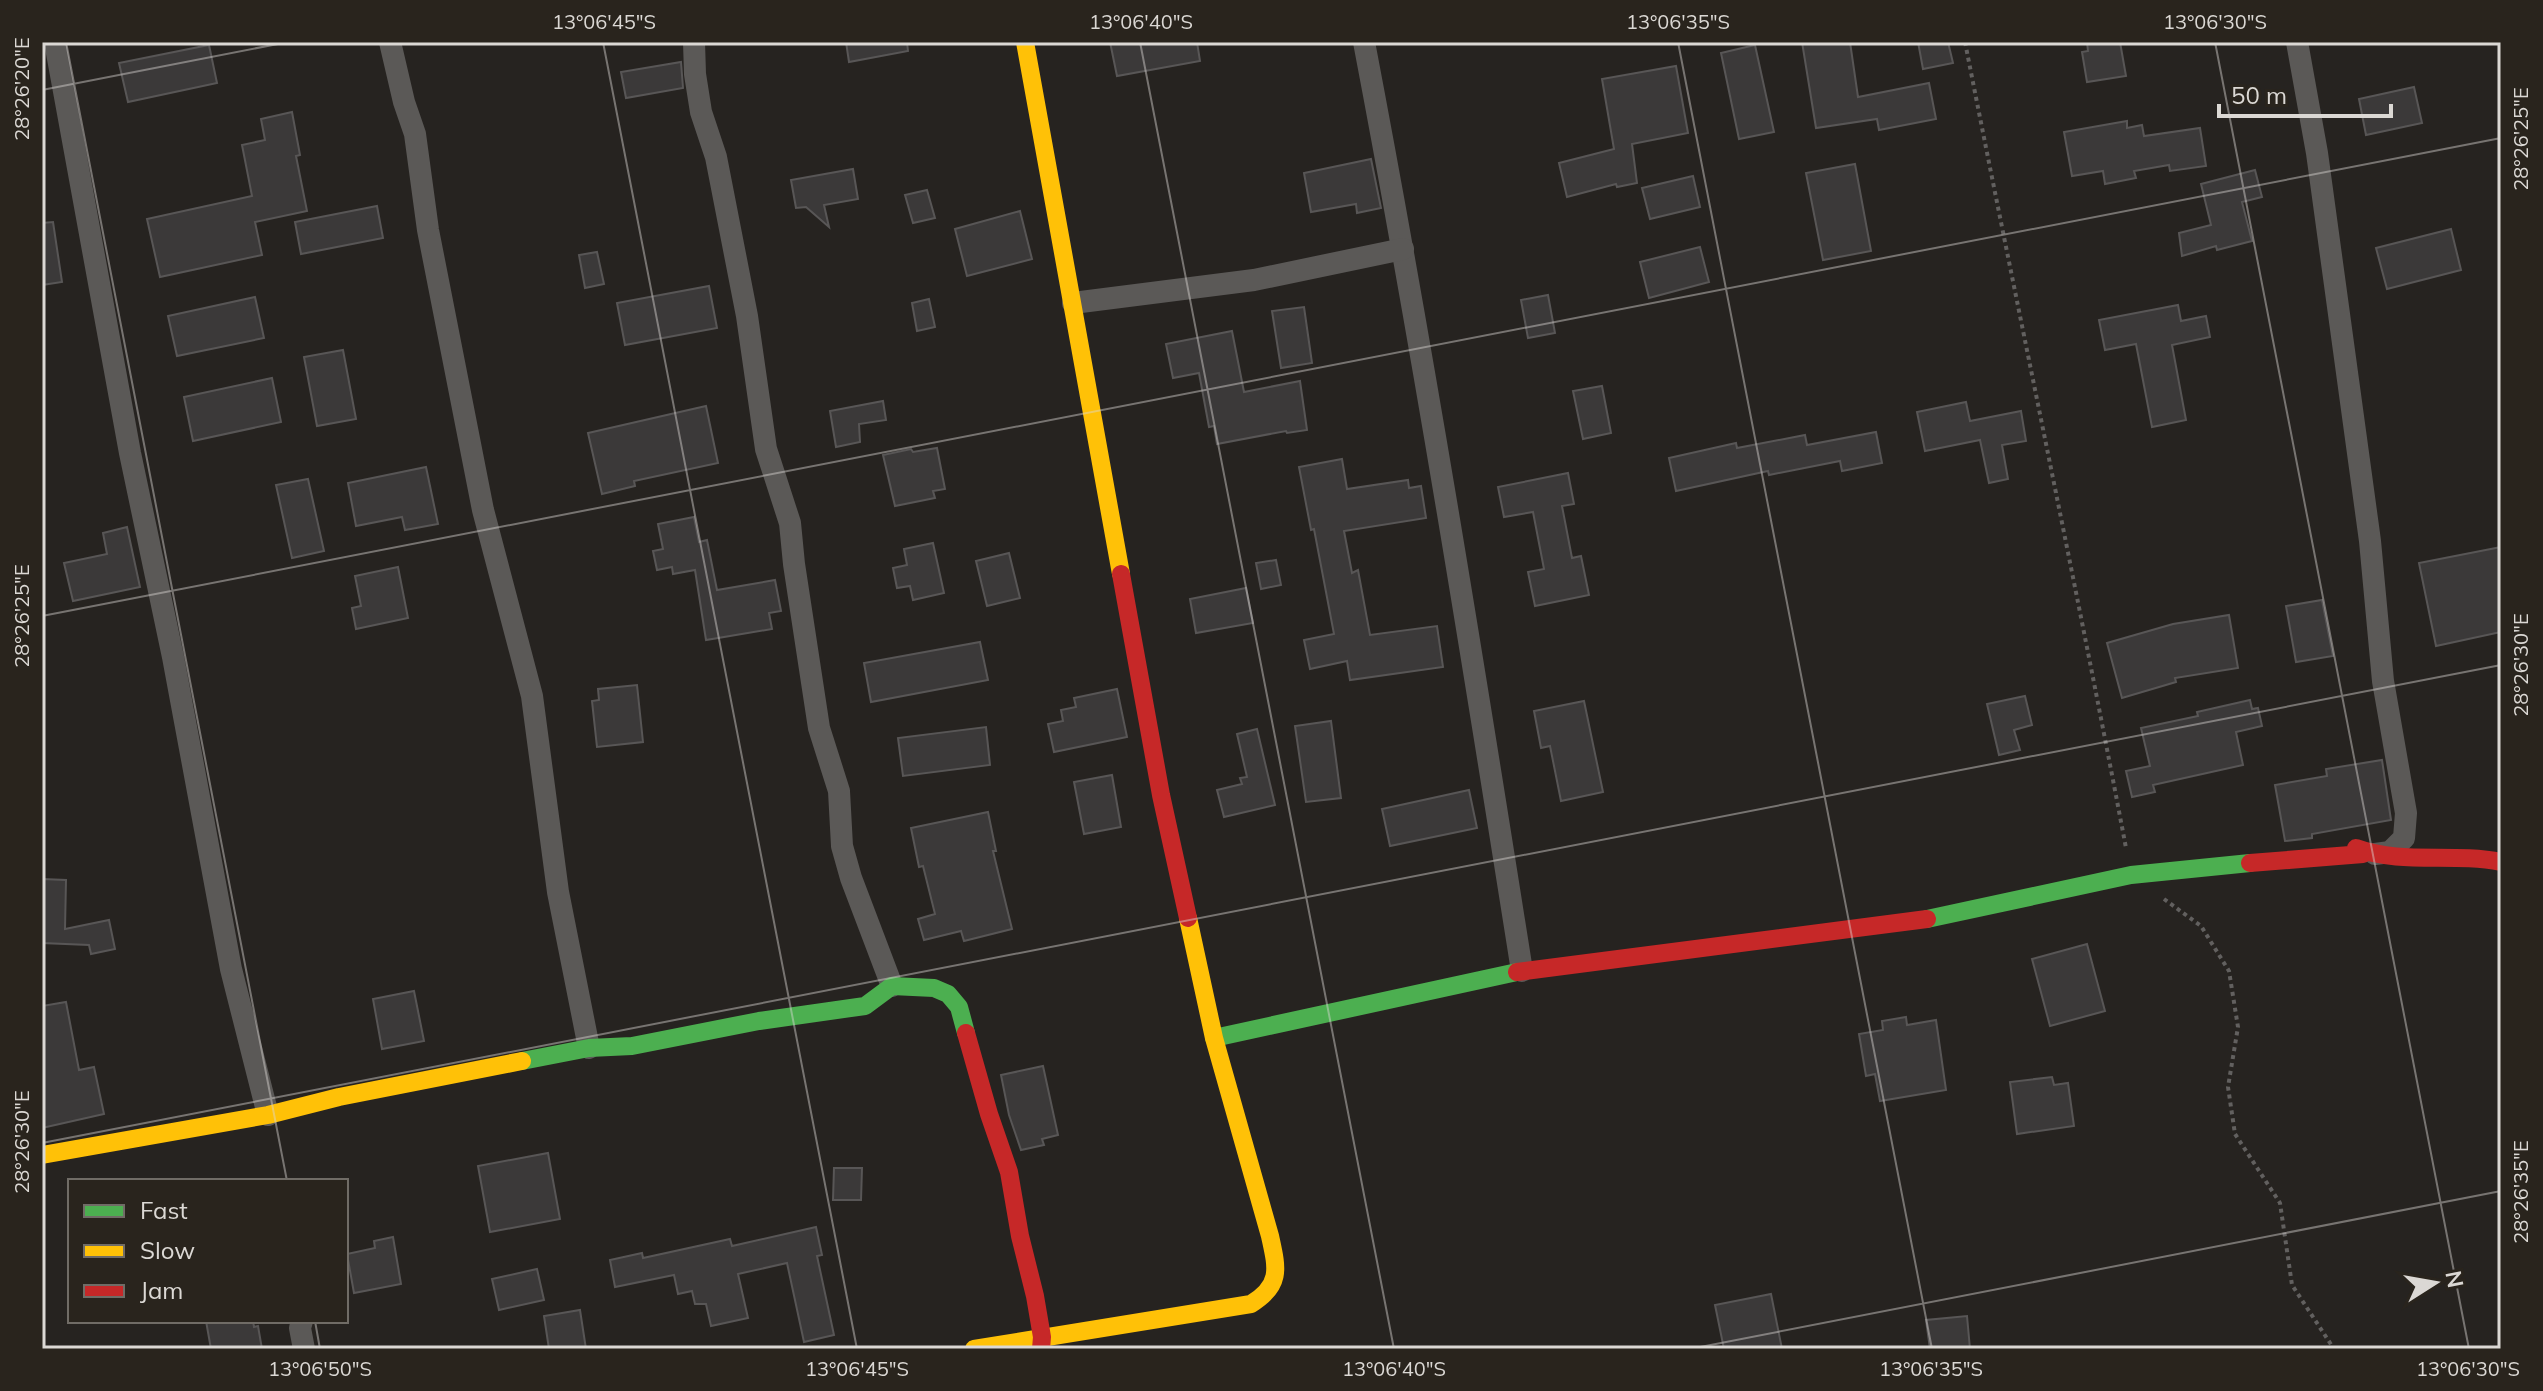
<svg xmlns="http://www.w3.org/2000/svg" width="2543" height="1391" viewBox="0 0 2543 1391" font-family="Mulish,sans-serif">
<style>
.building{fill:#3b3939;stroke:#585656;stroke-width:2}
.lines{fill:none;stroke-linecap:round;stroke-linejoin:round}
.path{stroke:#62605f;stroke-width:4;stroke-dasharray:4 4;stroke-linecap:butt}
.street{stroke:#5b5957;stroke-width:22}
.fast{stroke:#4caf50;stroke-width:18}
.slow{stroke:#ffc107;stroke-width:18}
.jam{stroke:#c62828;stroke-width:18}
.ticks{fill:none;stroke:#dbd8d4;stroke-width:2;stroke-opacity:0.45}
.neatline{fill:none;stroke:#dbd8d4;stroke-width:3}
.ticks-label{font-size:20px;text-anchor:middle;fill:#dbd8d4}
</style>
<rect width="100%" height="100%" fill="#262320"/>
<g class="building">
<polygon points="846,42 907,42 908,51 849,62"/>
<polygon points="1110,42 1197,42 1200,61 1117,76"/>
<polygon points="1802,42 1850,42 1858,97 1929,83 1936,119 1879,130 1877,119 1816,128"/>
<polygon points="1918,42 1948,42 1953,63 1923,69"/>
<polygon points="2087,42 2120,42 2126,76 2087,82 2082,52 2088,51"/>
<polygon points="209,45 217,83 128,102 119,63"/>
<polygon points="1755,45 1774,132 1739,139 1721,53"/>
<polygon points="681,62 683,88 626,98 621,72"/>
<polygon points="1676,66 1688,133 1632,144 1637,183 1617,187 1616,184 1567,197 1559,163 1614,149 1602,79"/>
<polygon points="2414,87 2422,123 2366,135 2359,99"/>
<polygon points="292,112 300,155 296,156 307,211 255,222 262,255 160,277 147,219 252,196 242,145 265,140 261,119"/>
<polygon points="2127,121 2127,128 2142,125 2144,136 2200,128 2206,166 2170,171 2169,165 2134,171 2136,178 2105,184 2103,171 2072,176 2064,132"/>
<polygon points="1371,159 1381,208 1357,213 1356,204 1311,212 1304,173"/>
<polygon points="1855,164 1871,251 1823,260 1806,173"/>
<polygon points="853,169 858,199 824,205 829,227 806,207 796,208 791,180"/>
<polygon points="2255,170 2262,197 2242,202 2252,241 2217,250 2216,246 2182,256 2179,233 2211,225 2201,184"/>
<polygon points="1693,176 1700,207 1650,219 1642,188"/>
<polygon points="927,190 935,218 913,223 905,195"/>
<polygon points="377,206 383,238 301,254 295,222"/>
<polygon points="1020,211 1032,259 967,276 955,229"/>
<polygon points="53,222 62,282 42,285 42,223"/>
<polygon points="2451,229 2461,270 2387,289 2376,248"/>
<polygon points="1700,247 1709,282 1649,298 1640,262"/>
<polygon points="597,252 604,284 585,288 579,255"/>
<polygon points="709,286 717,328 625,345 617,303"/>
<polygon points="1548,295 1555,333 1528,338 1521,300"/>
<polygon points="255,297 264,338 177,356 168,316"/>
<polygon points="929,299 935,327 917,331 912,303"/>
<polygon points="2178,305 2181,321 2206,316 2210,337 2172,345 2186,420 2152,427 2136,344 2105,350 2099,320"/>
<polygon points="1304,307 1312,363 1281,368 1272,311"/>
<polygon points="1232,331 1244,392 1300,381 1307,430 1287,433 1286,431 1217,444 1214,426 1209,427 1199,373 1173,378 1166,344"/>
<polygon points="343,350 356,419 317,426 304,357"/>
<polygon points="272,378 281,422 193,441 184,397"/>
<polygon points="1602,386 1611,433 1583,439 1573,391"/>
<polygon points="883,401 886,420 859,424 860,442 836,447 830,411"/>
<polygon points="1966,402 1970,421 2021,411 2026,441 2002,445 2008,479 1989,483 1980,440 1925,451 1917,412"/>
<polygon points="706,406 718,463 634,481 635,486 602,494 588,433"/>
<polygon points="1876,432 1882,463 1842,471 1840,461 1769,475 1768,471 1676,491 1669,458 1736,443 1737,448 1805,435 1807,445"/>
<polygon points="937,448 945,489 933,491 935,498 895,506 883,455 911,449 913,452"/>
<polygon points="1342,459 1347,489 1408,480 1409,488 1421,486 1426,518 1344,531 1352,573 1358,570 1370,635 1437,626 1443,667 1350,680 1347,661 1310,669 1304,640 1334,634 1314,529 1311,530 1299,467"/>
<polygon points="426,467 438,524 405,530 402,517 356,526 348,483"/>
<polygon points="1568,473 1574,504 1562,506 1572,558 1581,556 1589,595 1535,606 1528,572 1544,569 1533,512 1504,517 1498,487"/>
<polygon points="308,479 324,551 292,558 276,485"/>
<polygon points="694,517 699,542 707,540 717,590 775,580 781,611 769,613 772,629 706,640 695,570 673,574 672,567 657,570 653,551 663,549 658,524"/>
<polygon points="127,527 140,587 73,601 64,563 107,554 103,533"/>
<polygon points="933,543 944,593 913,600 910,586 897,588 893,568 907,565 904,549"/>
<polygon points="2501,547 2501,632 2436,646 2419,563"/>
<polygon points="1009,553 1020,598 987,606 976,561"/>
<polygon points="1276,560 1281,585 1261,589 1256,563"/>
<polygon points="398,567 408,618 356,629 352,608 361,606 355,576"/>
<polygon points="1246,588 1253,623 1196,633 1190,599"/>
<polygon points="2322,600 2333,656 2296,662 2286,606"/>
<polygon points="2229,615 2238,668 2175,678 2176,682 2122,698 2107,643 2173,624"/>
<polygon points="980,642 988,680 871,702 864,663"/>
<polygon points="637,685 643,742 597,747 592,701 599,700 598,689"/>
<polygon points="1117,689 1127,737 1054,752 1048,724 1063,721 1061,710 1076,707 1074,698"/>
<polygon points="2025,696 2032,725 2014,730 2020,750 1999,755 1987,704"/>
<polygon points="2250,700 2252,709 2258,708 2262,726 2236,732 2243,765 2153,785 2155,792 2132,797 2126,771 2150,766 2141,728 2198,716 2197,712"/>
<polygon points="1584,701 1603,792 1561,801 1550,746 1541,748 1534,711"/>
<polygon points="1331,721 1341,798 1306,802 1295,726"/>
<polygon points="986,727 990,765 903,776 898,738"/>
<polygon points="1257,729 1275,805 1224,817 1217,790 1242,784 1240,778 1247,777 1237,734"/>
<polygon points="2382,760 2391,820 2312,834 2312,838 2285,841 2275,785 2327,776 2326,769"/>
<polygon points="1112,775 1121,827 1084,834 1074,782"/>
<polygon points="1469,790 1477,828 1390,846 1382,809"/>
<polygon points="988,812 996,851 993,851 1012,929 964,941 961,931 924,940 918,919 935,914 923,866 919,867 911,828"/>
<polygon points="42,879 66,880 65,929 109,920 115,949 91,954 89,945 42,943"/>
<polygon points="2087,944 2105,1011 2050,1026 2032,959"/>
<polygon points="414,991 424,1041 382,1049 373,999"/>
<polygon points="66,1002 79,1070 94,1067 104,1114 42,1128 42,1006"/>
<polygon points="1906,1017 1907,1025 1936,1020 1946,1090 1880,1101 1875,1074 1866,1076 1859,1034 1883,1030 1882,1021"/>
<polygon points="1043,1066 1058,1135 1042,1139 1044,1145 1021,1150 1009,1115 1001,1075"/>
<polygon points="2052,1077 2054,1085 2068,1083 2074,1126 2017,1134 2010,1082"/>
<polygon points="548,1153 560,1219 490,1232 478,1166"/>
<polygon points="834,1168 862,1168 861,1200 833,1200"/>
<polygon points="816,1227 822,1255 817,1256 834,1335 804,1342 787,1263 738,1274 748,1318 711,1326 706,1304 695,1304 692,1291 678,1294 674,1275 615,1287 610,1260 642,1253 643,1258 730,1239 732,1246"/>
<polygon points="393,1237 401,1284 354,1293 347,1254 375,1248 374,1241"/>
<polygon points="537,1269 544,1300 499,1310 492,1279"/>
<polygon points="1771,1294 1782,1349 1724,1349 1715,1305"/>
<polygon points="580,1310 586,1349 549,1349 544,1316"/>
<polygon points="1967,1316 1970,1349 1930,1349 1926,1320"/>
<polygon points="206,1321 253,1321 254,1327 258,1326 262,1349 211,1349"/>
</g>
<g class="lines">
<g class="path">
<path d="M1965,42c53,269 110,537 161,806"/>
<polyline points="2164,899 2201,926 2229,971 2238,1027 2228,1087 2235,1134 2280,1203 2292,1285 2334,1349"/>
</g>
<g class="street">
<polyline points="55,42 130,453 173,657 231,969 268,1115"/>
<polyline points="390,42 404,102 415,134 428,230 483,510 532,696 558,892 589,1048"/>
<polyline points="694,42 695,74 701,112 716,157 747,316 766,449 790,523 794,564 819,728 839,791 842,846 851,878 892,986"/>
<path d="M1364,42c59,309 109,619 158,929"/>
<polyline points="2297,42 2317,153 2370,541 2383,681 2406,813 2404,838 2390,852 2375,854"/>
<polyline points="1073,303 1254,280 1403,249"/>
<polyline points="302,1321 300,1328 304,1349"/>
</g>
<g class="fast">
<polyline points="1927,919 2131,875 2250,863"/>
<polyline points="1214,1038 1517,972"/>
<polyline points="522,1061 589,1048 632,1046 759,1021 865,1006 892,986 934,988 948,994 959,1007 966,1033"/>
</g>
<g class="slow">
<polyline points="1025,42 1121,574"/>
<polyline points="42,1155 268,1115 339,1097 522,1061"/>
<path d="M974,1349l277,-45c31,-19 26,-36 19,-68l-56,-198 -26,-120"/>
</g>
<g class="jam">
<polyline points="1121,574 1161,795 1188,918"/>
<path d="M2250,863l113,-9 -7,-6c46,17 97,4 145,14"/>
<polyline points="1517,972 1927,919"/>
<polyline points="966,1033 989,1114 1009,1172 1020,1236 1035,1296 1042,1337 1041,1349"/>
</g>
</g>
<path class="ticks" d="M66,42l221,1139M603,42l254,1307M1140,42l254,1307M1678,42l254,1307M2215,42l254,1307M42,90l246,-48M42,616l2459,-478M42,1143l2459,-478M315,1321l5,28M1690,1349l811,-158"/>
<rect width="2543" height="1391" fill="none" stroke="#29241d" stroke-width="88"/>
<rect x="68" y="1179" width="280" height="144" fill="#29241d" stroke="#706c66" stroke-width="2"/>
<rect x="84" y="1205" width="40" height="12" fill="#4caf50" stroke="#706c66" stroke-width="2"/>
<text x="140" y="1219" font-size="24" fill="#dbd8d4">Fast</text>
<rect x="84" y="1245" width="40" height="12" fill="#ffc107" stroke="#706c66" stroke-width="2"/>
<text x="140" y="1259" font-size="24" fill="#dbd8d4">Slow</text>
<rect x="84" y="1285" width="40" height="12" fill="#c62828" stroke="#706c66" stroke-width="2"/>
<text x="140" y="1299" font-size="24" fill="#dbd8d4">Jam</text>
<g transform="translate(2435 1283) rotate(79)" stroke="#29241d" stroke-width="6" paint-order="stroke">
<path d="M0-6L14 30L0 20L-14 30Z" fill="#dbd8d4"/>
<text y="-12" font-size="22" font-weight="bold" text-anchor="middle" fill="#dbd8d4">N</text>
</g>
<path d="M2219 104v12h172v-12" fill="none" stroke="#dbd8d4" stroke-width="4"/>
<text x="2231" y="104" font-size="24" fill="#dbd8d4" stroke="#29241d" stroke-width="6" paint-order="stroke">50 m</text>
<rect x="44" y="44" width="2455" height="1303" class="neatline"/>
<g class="ticks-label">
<text x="604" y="29">13°06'45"S</text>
<text x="1141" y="29">13°06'40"S</text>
<text x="1678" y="29">13°06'35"S</text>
<text x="2215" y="29">13°06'30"S</text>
<text transform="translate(22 89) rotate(-90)" y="7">28°26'20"E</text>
<text transform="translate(2521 139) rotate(-90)" y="7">28°26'25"E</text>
<text transform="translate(22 616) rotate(-90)" y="7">28°26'25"E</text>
<text transform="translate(2521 665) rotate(-90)" y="7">28°26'30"E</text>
<text transform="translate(22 1142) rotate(-90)" y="7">28°26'30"E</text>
<text transform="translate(2521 1192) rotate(-90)" y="7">28°26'35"E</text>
<text x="320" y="1376">13°06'50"S</text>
<text x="857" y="1376">13°06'45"S</text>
<text x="1394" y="1376">13°06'40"S</text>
<text x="1931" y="1376">13°06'35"S</text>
<text x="2468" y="1376">13°06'30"S</text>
</g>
</svg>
